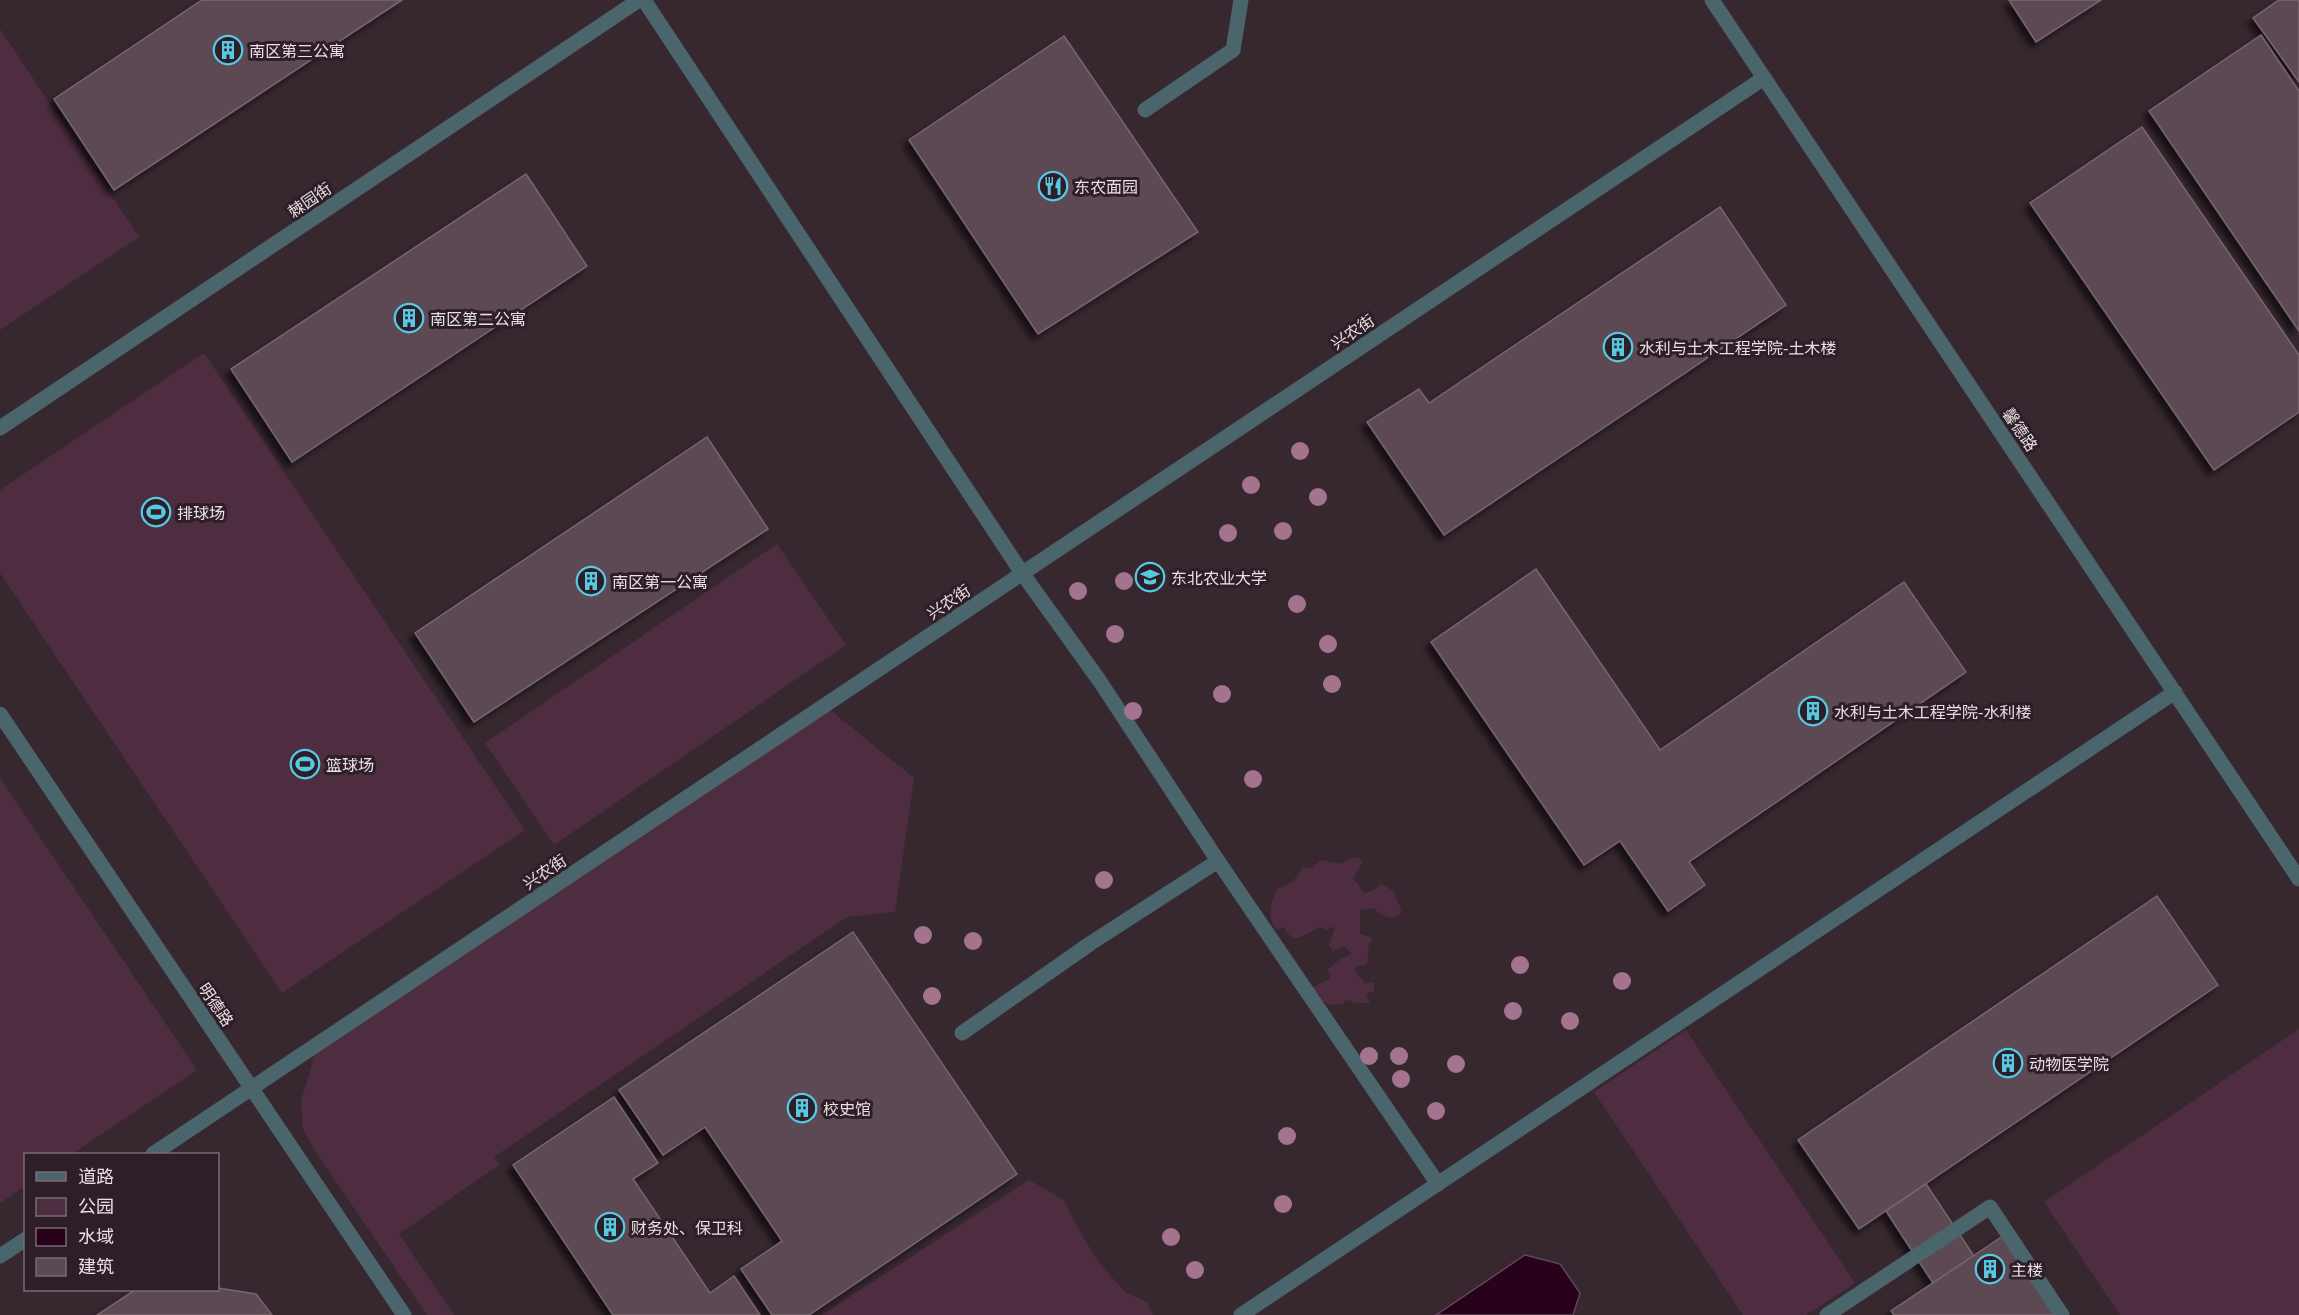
<svg xmlns="http://www.w3.org/2000/svg" width="2299" height="1315" viewBox="0 0 2299 1315" font-family="Georgia,'Noto Sans SC',serif">
<style>
.green{fill:#4e2d40}
.water{fill:#27021a;stroke:#614457;stroke-width:1.5}
.building{fill:#5b4a53;stroke:#77656e;stroke-width:1.5;filter:url(#shadow)}
.lines{fill:none;stroke-linecap:round;stroke-linejoin:round}
.minor{stroke:#4b656c;stroke-width:15}
.tree{fill:#a4748f}
.labels{text-anchor:middle;dominant-baseline:central;stroke-width:6;stroke-linejoin:round;paint-order:stroke}
.poi-label{font-size:16px;fill:#e9dfe4;stroke:#2d1e27;text-anchor:start}
.street-label{font-size:16px;fill:#e9dfe4;stroke:#2d1e27}
</style>
<defs>
<filter id="shadow"><feDropShadow dx="-5.5" dy="5.5" stdDeviation="3" flood-color="#0009"/></filter>
</defs>
<rect width="100%" height="100%" fill="#372830"/>
<g class="green">
<polygon points="0,29 139,237 0,330"/>
<polygon points="204,353 525,830 282,993 0,573 0,490"/>
<polygon points="777,544 846,645 554,845 485,743"/>
<polygon points="824,705 914,778 895,912 847,917 494,1157 499,1165 399,1234 454,1315 427,1315 313,1148 303,1128 301,1101 318,1044"/>
<polygon points="0,778 197,1070 72,1154 26,1154 25,1186 0,1203"/>
<path d="M1352,858h8l2,5 -9,15 11,15 9,-2 8,-7c20,9 11,12 21,25l-3,6 -7,3 -8,-2 -11,-8 -13,2v24l13,4 -4,6 -2,20 -11,3 -1,5 10,11 9,-1v9l-8,3 4,9h-16l-2,-2 -7,-1 -2,4 -16,1 -2,-3h-5v-8l-3,1 -6,-7 18,-9 1,-6 -4,-2 14,-12 11,-5 -1,-3 -7,-5 -10,6 -4,-7 6,-17 -5,-1 -4,3 -5,-3c-10,2 -13,9 -27,12l-8,-7 -1,-5 -8,3c-11,-11 -6,-30 1,-42 13,-3 19,-10 25,-21l9,1 9,-8 20,4z"/>
<polygon points="2299,1029 2299,1315 2120,1315 2044,1202"/>
<polygon points="1686,1030 1855,1283 1806,1315 1743,1315 1594,1092"/>
<polygon points="1029,1180 1064,1200 1076,1225 1099,1263 1125,1292 1147,1302 1153,1315 822,1315"/>
</g>
<polygon class="water" points="1525,1255 1560,1264 1580,1293 1573,1315 1436,1315"/>
<g class="building">
<polygon points="202,0 402,0 114,190 54,99"/>
<polygon points="2009,0 2101,0 2036,42"/>
<polygon points="2279,0 2299,0 2299,82 2253,18"/>
<polygon points="2261,35 2299,91 2299,331 2149,111"/>
<polygon points="1064,36 1198,232 1038,334 909,140"/>
<polygon points="2142,127 2299,355 2299,412 2214,470 2030,203"/>
<polygon points="526,174 587,266 292,462 231,369"/>
<polygon points="1720,207 1786,305 1444,535 1367,422 1419,389 1429,403"/>
<polygon points="707,437 768,529 474,722 415,633"/>
<polygon points="1536,569 1660,750 1904,582 1966,672 1689,862 1705,885 1668,911 1620,841 1584,865 1431,642"/>
<polygon points="2157,896 2218,985 1859,1229 1798,1140"/>
<polygon points="853,932 1017,1174 809,1315 772,1315 741,1269 782,1241 705,1127 663,1155 619,1090"/>
<polygon points="614,1097 658,1163 633,1179 710,1293 734,1276 760,1315 613,1315 513,1165"/>
<polygon points="1926,1184 1974,1256 1933,1283 1886,1211"/>
<polygon points="2003,1236 2056,1315 1894,1315 1891,1311"/>
<polygon points="218,1288 256,1294 272,1315 97,1315 135,1290 218,1290"/>
</g>
<g class="lines">
<g class="minor">
<polyline points="644,0 1022,573 1099,680 1218,861 1438,1184"/>
<polyline points="1712,0 2299,879"/>
<polyline points="1145,110 1233,50 1241,0"/>
<polyline points="0,428 639,0"/>
<polyline points="0,714 404,1315"/>
<polyline points="962,1033 1091,943 1218,861"/>
<polyline points="153,1154 1764,78"/>
<polyline points="0,1256 26,1239"/>
<polyline points="1241,1315 2175,692"/>
<polyline points="1827,1315 1990,1207 2062,1315"/>
</g>
</g>
<g class="tree">
<circle cx="1300" cy="451" r="9"/>
<circle cx="1251" cy="485" r="9"/>
<circle cx="1318" cy="497" r="9"/>
<circle cx="1283" cy="531" r="9"/>
<circle cx="1228" cy="533" r="9"/>
<circle cx="1124" cy="581" r="9"/>
<circle cx="1078" cy="591" r="9"/>
<circle cx="1297" cy="604" r="9"/>
<circle cx="1115" cy="634" r="9"/>
<circle cx="1328" cy="644" r="9"/>
<circle cx="1332" cy="684" r="9"/>
<circle cx="1222" cy="694" r="9"/>
<circle cx="1133" cy="711" r="9"/>
<circle cx="1253" cy="779" r="9"/>
<circle cx="1104" cy="880" r="9"/>
<circle cx="923" cy="935" r="9"/>
<circle cx="973" cy="941" r="9"/>
<circle cx="1520" cy="965" r="9"/>
<circle cx="1622" cy="981" r="9"/>
<circle cx="932" cy="996" r="9"/>
<circle cx="1513" cy="1011" r="9"/>
<circle cx="1570" cy="1021" r="9"/>
<circle cx="1369" cy="1056" r="9"/>
<circle cx="1399" cy="1056" r="9"/>
<circle cx="1456" cy="1064" r="9"/>
<circle cx="1401" cy="1079" r="9"/>
<circle cx="1436" cy="1111" r="9"/>
<circle cx="1287" cy="1136" r="9"/>
<circle cx="1283" cy="1204" r="9"/>
<circle cx="1171" cy="1237" r="9"/>
<circle cx="1195" cy="1270" r="9"/>
</g>
<defs>
<g id="building-ring" transform="scale(1.5)"><circle r="9.5" fill="#2d1e27" stroke="#57c9e2" stroke-width="1.5"/><path d="M-4-6H4V6H1V3H-1V6H-4ZM-2.5-4.3h1.7v1.8h-1.7ZM.8-4.3h1.7v1.8H.8ZM-2.5-1h1.7V.8h-1.7ZM.8-1h1.7V.8H.8Z" fill="#57c9e2"/></g>
<g id="restaurant-ring" transform="scale(1.5)"><circle r="9.5" fill="#2d1e27" stroke="#57c9e2" stroke-width="1.5"/><path d="M-5-6h1v4h1v-4h1v4h1v-4h1v5L-1.5 .5V6h-2V.5L-5-1ZM5-6V6H3V1.5H1.5Q1.5-4 5-6Z" fill="#57c9e2"/></g>
<g id="stadium-ring" transform="scale(1.5)"><circle r="9.5" fill="#2d1e27" stroke="#57c9e2" stroke-width="1.5"/><path d="M0-5a6.5 5 0 1 0 0 10a6.5 5 0 1 0 0-10ZM-3.5-1.8h7v3.6h-7Z" fill="#57c9e2"/></g>
<g id="university-ring" transform="scale(1.5)"><circle r="9.5" fill="#2d1e27" stroke="#57c9e2" stroke-width="1.5"/><path d="M0-5L7-2L0 1L-7-2ZM-4 1L0 2.5L4 1V4Q0 6-4 4Z" fill="#57c9e2"/></g>
</defs>
<g fill-rule="evenodd">
<use href="#building-ring" x="228" y="50"/>
<use href="#restaurant-ring" x="1053" y="186"/>
<use href="#building-ring" x="409" y="318"/>
<use href="#building-ring" x="1618" y="347"/>
<use href="#stadium-ring" x="156" y="512"/>
<use href="#university-ring" x="1150" y="577"/>
<use href="#building-ring" x="591" y="581"/>
<use href="#building-ring" x="1813" y="711"/>
<use href="#stadium-ring" x="305" y="764"/>
<use href="#building-ring" x="2008" y="1063"/>
<use href="#building-ring" x="802" y="1108"/>
<use href="#building-ring" x="610" y="1227"/>
<use href="#building-ring" x="1990" y="1269"/>
</g>
<g class="labels">
<g class="poi-label">
<text x="249" y="50">南区第三公寓</text>
<text x="1074" y="186">东农面园</text>
<text x="430" y="318">南区第二公寓</text>
<text x="1639" y="347">水利与土木工程学院-土木楼</text>
<text x="177" y="512">排球场</text>
<text x="1171" y="577">东北农业大学</text>
<text x="612" y="581">南区第一公寓</text>
<text x="1834" y="711">水利与土木工程学院-水利楼</text>
<text x="326" y="764">篮球场</text>
<text x="2029" y="1063">动物医学院</text>
<text x="823" y="1108">校史馆</text>
<text x="631" y="1227">财务处、保卫科</text>
<text x="2011" y="1269">主楼</text>
</g>
<g class="street-label">
<text transform="translate(309 199) rotate(-34)">棘园街</text>
<text transform="translate(1352 331) rotate(-34)">兴农街</text>
<text transform="translate(2021 429) rotate(56)">馨德路</text>
<text transform="translate(948 601) rotate(-34)">兴农街</text>
<text transform="translate(544 871) rotate(-34)">兴农街</text>
<text transform="translate(217 1004) rotate(56)">明德路</text>
</g>
</g>
<rect x="24" y="1153" width="195" height="138" fill="#2d1e27" stroke="#786b73" stroke-width="1.5"/>
<rect x="36" y="1172" width="30" height="9" fill="#4b656c" stroke="#786b73" stroke-width="1.5"/>
<text x="78" y="1183" font-size="18" fill="#e9dfe4">道路</text>
<rect x="36" y="1198" width="30" height="18" fill="#4e2d40" stroke="#786b73" stroke-width="1.5"/>
<text x="78" y="1213" font-size="18" fill="#e9dfe4">公园</text>
<rect x="36" y="1228" width="30" height="18" fill="#27021a" stroke="#786b73" stroke-width="1.5"/>
<text x="78" y="1243" font-size="18" fill="#e9dfe4">水域</text>
<rect x="36" y="1258" width="30" height="18" fill="#5b4a53" stroke="#786b73" stroke-width="1.5"/>
<text x="78" y="1273" font-size="18" fill="#e9dfe4">建筑</text>
</svg>
